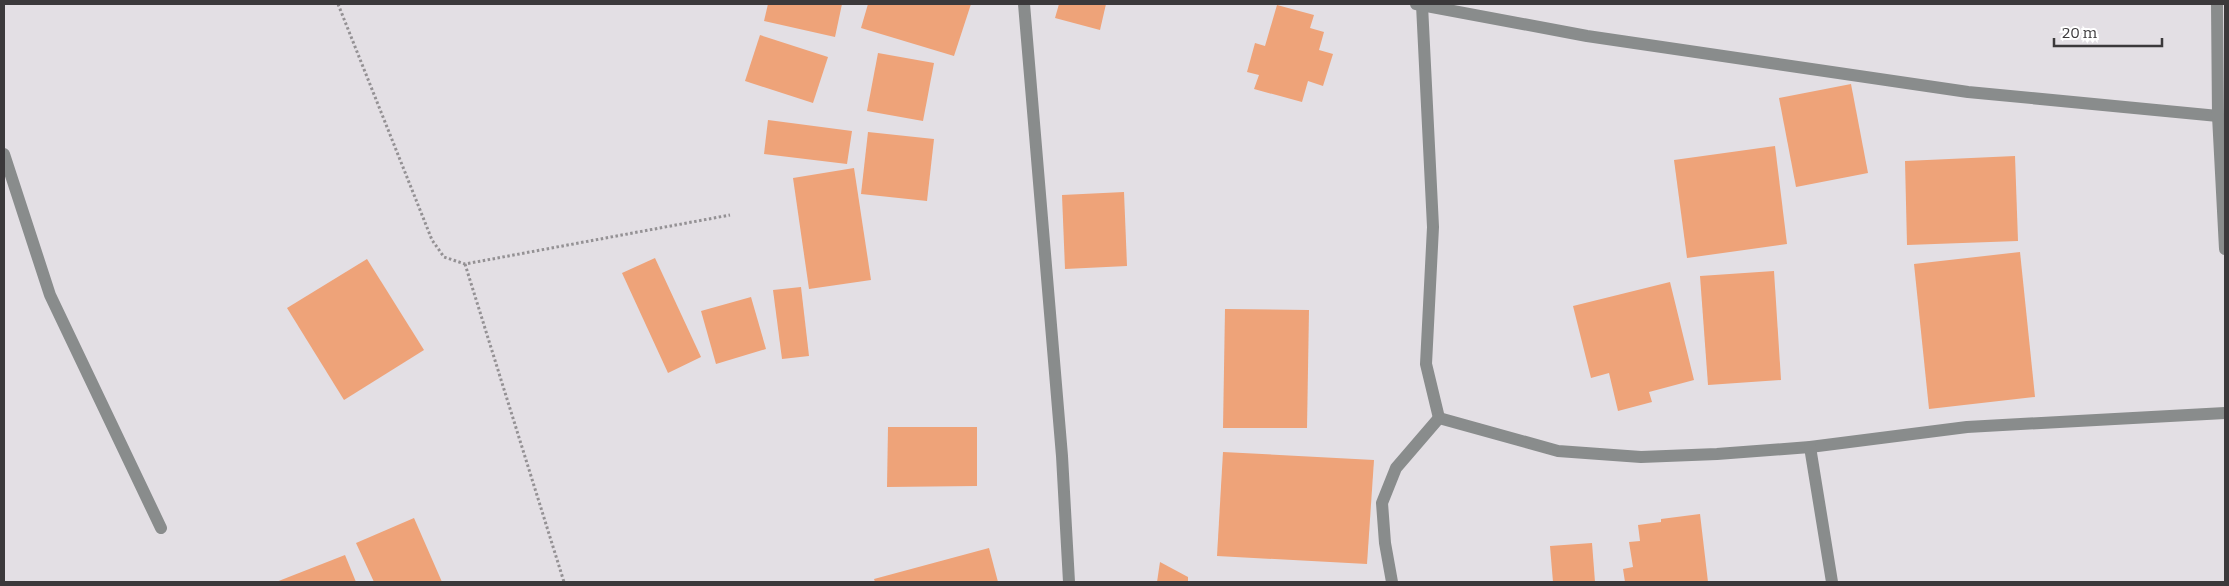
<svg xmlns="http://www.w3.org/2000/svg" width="2229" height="586" viewBox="0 0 2229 586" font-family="Bitter,serif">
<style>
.building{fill:#eea379}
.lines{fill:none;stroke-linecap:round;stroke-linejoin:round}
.path{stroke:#949194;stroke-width:3;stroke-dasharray:2.5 2.5;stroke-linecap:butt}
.minor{stroke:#898c8c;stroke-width:12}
</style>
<rect width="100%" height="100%" fill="#e3dfe4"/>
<g class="building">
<polygon points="768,4 842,4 835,37 764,21"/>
<polygon points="868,4 971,4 954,56 861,28"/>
<polygon points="1059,4 1106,4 1100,30 1055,18"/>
<polygon points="1277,5 1314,15 1310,28 1324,32 1319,50 1333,54 1323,86 1308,81 1302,102 1254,89 1259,75 1247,72 1255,43 1265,46"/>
<polygon points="760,35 828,57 813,103 745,81"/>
<polygon points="878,53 934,63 923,121 867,111"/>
<polygon points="1851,84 1868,173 1796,187 1779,98"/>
<polygon points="768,120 852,131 847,164 764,154"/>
<polygon points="868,132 934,139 927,201 861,194"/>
<polygon points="1775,146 1787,244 1687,258 1674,160"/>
<polygon points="2015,156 2018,241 1907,245 1905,161"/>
<polygon points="854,168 871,280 809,289 793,178"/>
<polygon points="1124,192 1127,266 1065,269 1062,195"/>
<polygon points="2020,252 2035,397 1929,409 1914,264"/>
<polygon points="655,258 701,357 668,373 622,273"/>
<polygon points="367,259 424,350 344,400 287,308"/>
<polygon points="1774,271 1781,380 1708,385 1700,276"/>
<polygon points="1670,282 1694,380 1649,392 1652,402 1618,411 1609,373 1591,378 1573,306"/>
<polygon points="801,287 809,356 782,359 773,290"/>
<polygon points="751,297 766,349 716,364 701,311"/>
<polygon points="1225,309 1309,310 1307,428 1223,428"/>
<polygon points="888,427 977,427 977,486 887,487"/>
<polygon points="1223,452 1374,460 1367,564 1217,556"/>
<polygon points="1700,514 1708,582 1625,582 1623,569 1633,567 1629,542 1640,541 1638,525 1661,522 1661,519"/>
<polygon points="414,518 442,582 374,582 356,543"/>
<polygon points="1592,543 1595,582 1553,582 1550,546"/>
<polygon points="989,548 998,582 875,582 874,579"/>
<polygon points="345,555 356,582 276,582"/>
<polygon points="1160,562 1188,577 1188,582 1157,582"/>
</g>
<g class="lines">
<g class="path">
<polyline points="338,4 432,240 444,257 465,264 730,215"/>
<polyline points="465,264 564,582"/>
</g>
<g class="minor">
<polyline points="1024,4 1062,456 1069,582"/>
<polyline points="1416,4 1587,36 1968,92 2218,116"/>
<polyline points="2217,4 2218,116 2225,249"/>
<polyline points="1422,5 1433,227 1426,364 1439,418"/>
<polyline points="4,154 50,295 161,528"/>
<polyline points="1439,418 1558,451 1641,457 1717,454 1810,447 1967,427 2225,413"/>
<polyline points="1810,447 1832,582"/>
<polyline points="1392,582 1385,543 1382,503 1396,468 1439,418"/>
</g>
</g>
<rect width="2229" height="586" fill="none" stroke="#3b393b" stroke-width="10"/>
<path d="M2054 38v8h108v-8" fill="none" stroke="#3b393b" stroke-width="2.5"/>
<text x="2062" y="38" font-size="15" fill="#3b393b" stroke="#ffffff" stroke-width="4" paint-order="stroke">20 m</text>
</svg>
